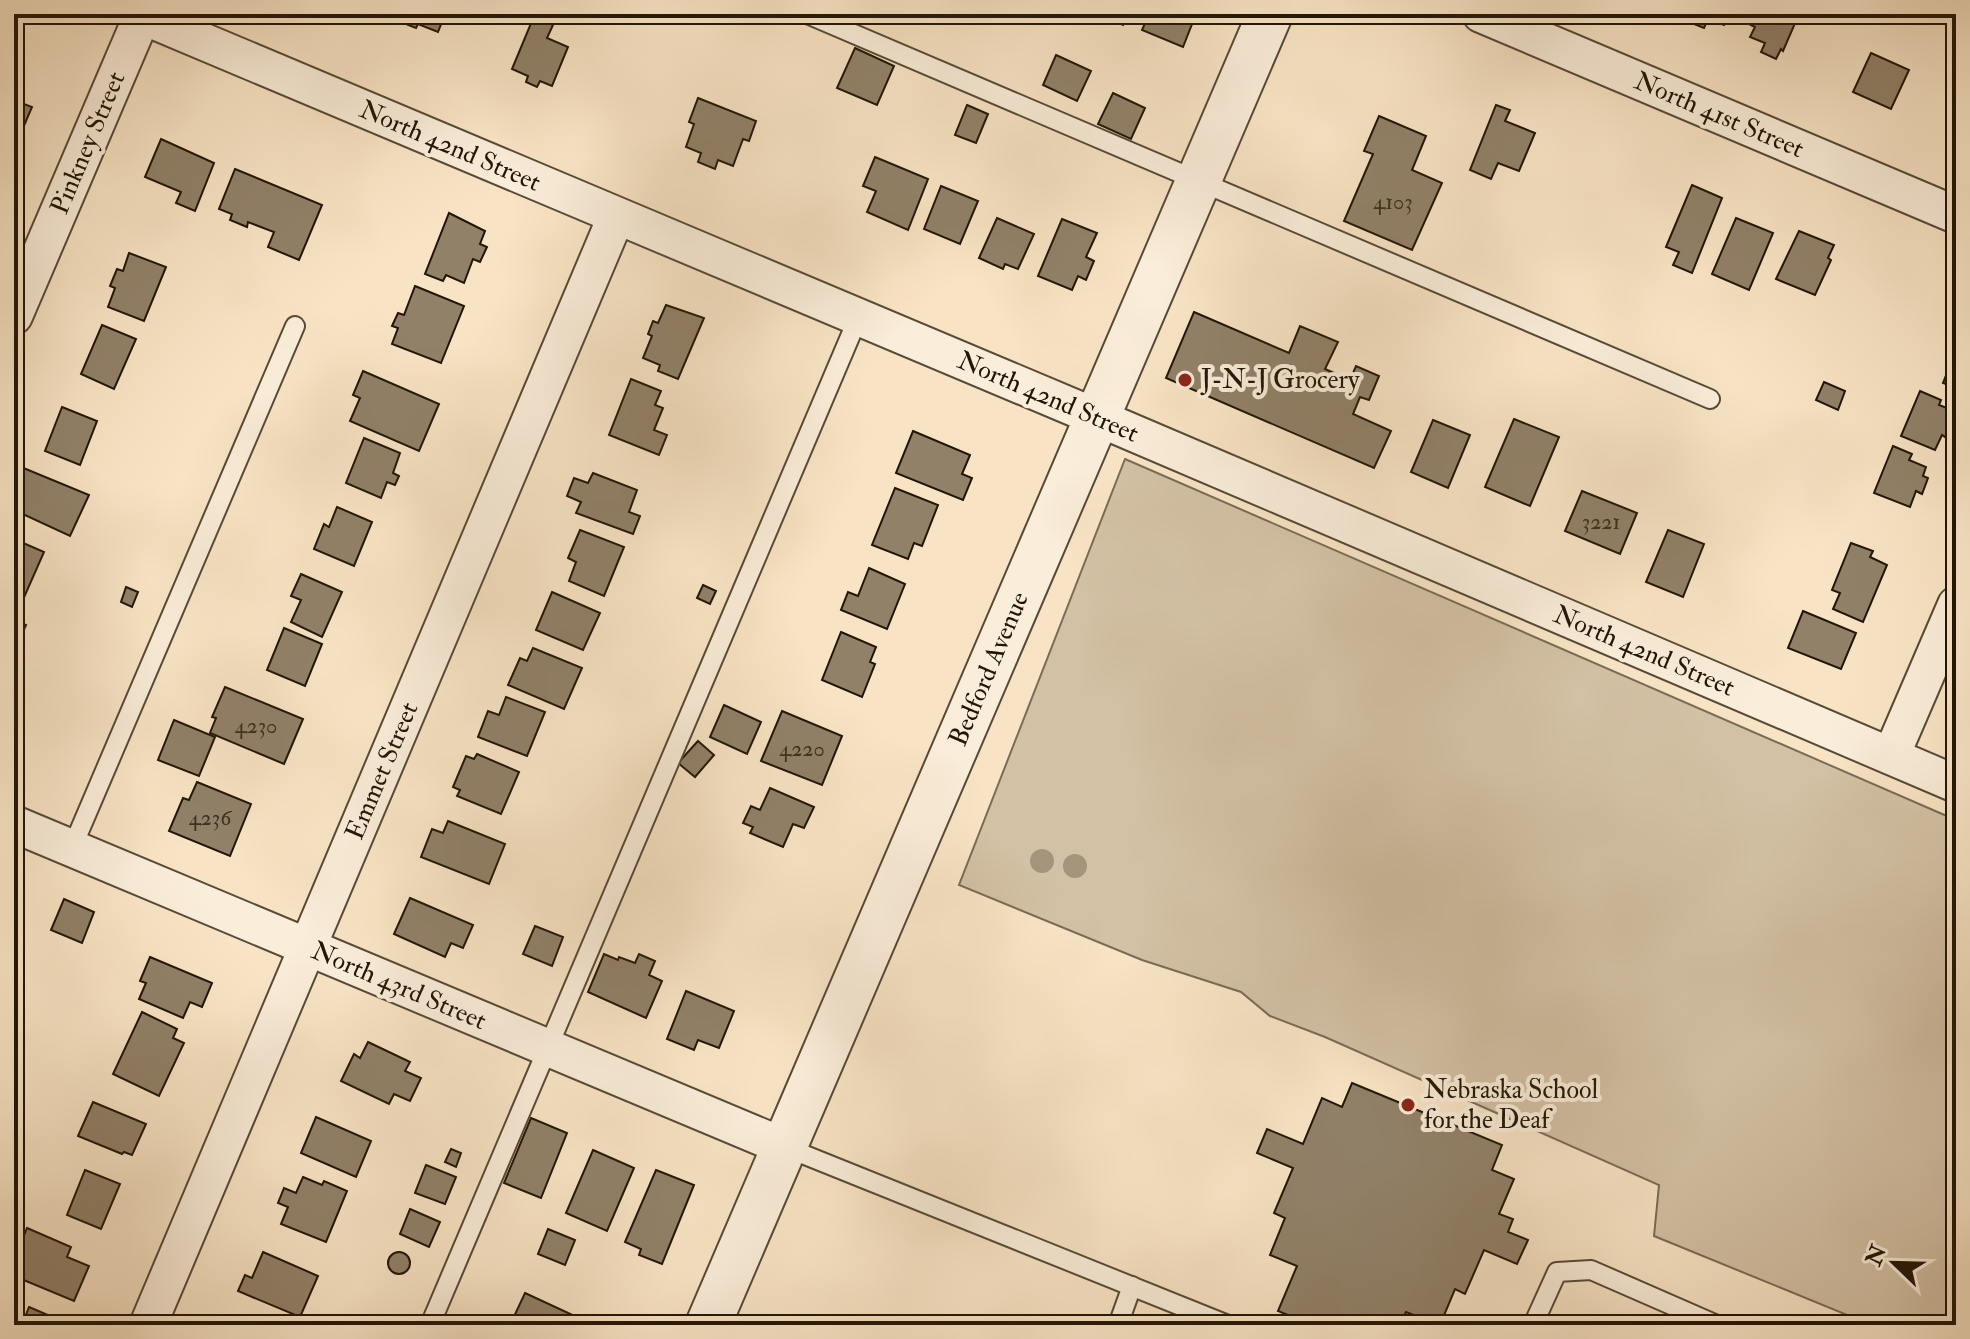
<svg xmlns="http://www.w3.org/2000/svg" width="1970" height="1339" viewBox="0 0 1970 1339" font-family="'IM FELL Double Pica',serif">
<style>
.green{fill:#d3c1a5;stroke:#7a6c56;stroke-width:2}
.building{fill:#918169;stroke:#211606;stroke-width:2}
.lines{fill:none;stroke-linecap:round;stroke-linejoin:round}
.service-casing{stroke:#574a36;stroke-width:22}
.minor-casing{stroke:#574a36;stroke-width:40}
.tertiary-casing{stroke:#574a36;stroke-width:48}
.service{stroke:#faedd9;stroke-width:18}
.minor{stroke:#faedd9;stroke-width:36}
.tertiary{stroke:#faedd9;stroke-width:44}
.tree{fill:#a4947b}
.poi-dot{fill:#8f2418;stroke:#faedd9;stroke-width:3}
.labels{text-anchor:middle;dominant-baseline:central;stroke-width:8;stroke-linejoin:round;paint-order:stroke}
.number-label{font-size:22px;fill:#3d311f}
.street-label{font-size:26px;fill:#211606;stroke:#faedd9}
.poi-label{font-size:26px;fill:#211606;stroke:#faedd9;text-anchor:start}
</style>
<rect width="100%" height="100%" fill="#f8e4c5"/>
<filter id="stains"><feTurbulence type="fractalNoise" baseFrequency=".0025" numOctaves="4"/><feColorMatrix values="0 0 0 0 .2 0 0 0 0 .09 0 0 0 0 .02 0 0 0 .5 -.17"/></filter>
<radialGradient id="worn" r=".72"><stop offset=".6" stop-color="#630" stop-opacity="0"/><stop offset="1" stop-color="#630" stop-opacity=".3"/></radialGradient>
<polygon class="green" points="1125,459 1956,820 1956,1325 1861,1325 1862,1321 1654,1236 1659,1185 1325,1037 1270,1016 1241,992 1142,960 959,885"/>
<g class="building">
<polygon points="400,14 445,14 438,32 418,24 416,28 398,21"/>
<polygon points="1097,14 1127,14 1123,25"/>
<polygon points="1149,14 1196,14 1183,47 1142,30"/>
<polygon points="1681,14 1729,14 1724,25 1708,19 1704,28 1679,18"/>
<polygon points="1751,14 1799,14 1783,51 1781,49 1776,59 1761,52 1765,43 1750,37 1755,27 1747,23"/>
<polygon points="534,16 553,25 547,38 568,47 552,86 540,81 537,87 526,82 528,76 512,69"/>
<polygon points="855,48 894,66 877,105 837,88"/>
<polygon points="1871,53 1909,70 1891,109 1853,92"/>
<polygon points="1056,55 1091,71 1077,101 1043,85"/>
<polygon points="14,89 19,92 16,101 32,107 14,149"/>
<polygon points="1113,93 1145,108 1131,139 1098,124"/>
<polygon points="698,98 756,121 749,141 743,139 733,166 718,160 715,169 698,162 701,153 686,147 694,124 689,122"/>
<polygon points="967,105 988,114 976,143 955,135"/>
<polygon points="1496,105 1510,110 1505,121 1535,133 1519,171 1498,163 1491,179 1470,170"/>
<polygon points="1379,116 1426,136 1412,170 1442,183 1412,250 1344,221 1373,154 1364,151"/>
<polygon points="161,139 214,163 195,211 176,203 181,192 145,177"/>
<polygon points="875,157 928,179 908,230 867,212 876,191 863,186"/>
<polygon points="235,169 322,205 299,260 268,247 274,232 248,222 247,227 230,220 232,214 219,209"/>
<polygon points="1692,185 1722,198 1692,273 1673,265 1679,252 1666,247"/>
<polygon points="941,186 978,201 960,244 924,229"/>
<polygon points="449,213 485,231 480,244 487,247 480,262 473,259 464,283 446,275 443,281 425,274"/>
<polygon points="997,218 1034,234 1018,269 1005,264 1003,269 979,258"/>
<polygon points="1736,218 1773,233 1749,290 1712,274"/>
<polygon points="1062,219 1097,233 1086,257 1094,261 1086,280 1078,276 1072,290 1038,276"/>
<polygon points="1799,231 1834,245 1828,258 1831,260 1815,295 1776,279"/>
<polygon points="129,253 166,267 144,321 108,307 115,288 110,286 117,269 123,271"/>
<polygon points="415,286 464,306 441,363 392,344 398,328 392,326 398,313 404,315"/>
<polygon points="666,305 704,318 678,379 658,371 660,365 643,358 652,336 648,334 653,321 658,323"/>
<polygon points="1194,312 1289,353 1300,326 1338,342 1325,369 1350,380 1356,366 1379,376 1369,400 1360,397 1353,414 1391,431 1374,468 1166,378"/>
<polygon points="102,325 136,339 114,389 81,374"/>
<polygon points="1951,363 1956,365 1956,388 1943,383"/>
<polygon points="363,371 439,404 419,451 350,421 360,398 353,395"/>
<polygon points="631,379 661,391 655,405 663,408 654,430 667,435 659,455 609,435"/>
<polygon points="1824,382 1845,391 1838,410 1816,400"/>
<polygon points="1920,391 1941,400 1939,405 1952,410 1947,420 1952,422 1945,437 1942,435 1935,450 1901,436"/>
<polygon points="62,407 97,421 80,465 45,451"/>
<polygon points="1514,419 1559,437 1530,506 1485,487"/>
<polygon points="1433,420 1470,435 1448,488 1411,472"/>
<polygon points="913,431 970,455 962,474 972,478 963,500 896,473"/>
<polygon points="364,438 400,453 393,473 399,476 395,485 387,482 381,498 346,483"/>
<polygon points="1893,446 1912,454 1909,460 1926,467 1923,476 1928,478 1922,494 1916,491 1910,507 1874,493"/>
<polygon points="21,467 89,495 70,536 14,510 16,505 14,504 14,482"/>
<polygon points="593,473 637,490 629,512 640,516 633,534 576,513 581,502 567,496 574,478 588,483"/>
<polygon points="895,488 938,505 922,546 914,543 908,559 872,545"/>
<polygon points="1582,491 1637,513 1620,554 1565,531"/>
<polygon points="337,507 372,522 354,566 314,549 324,524 329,527"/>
<polygon points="580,530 624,547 604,596 569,581 576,562 568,558"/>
<polygon points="1668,530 1704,544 1683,597 1646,582"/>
<polygon points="14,539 44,552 22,602 14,599"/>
<polygon points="1851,543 1873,551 1870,557 1887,565 1863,622 1833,609 1840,593 1832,590"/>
<polygon points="869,568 905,584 887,629 841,610 848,592 858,596"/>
<polygon points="301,574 342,592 322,637 291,622 301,600 291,596"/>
<polygon points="703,585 716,591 710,604 697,598"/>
<polygon points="126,587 138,592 132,607 121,602"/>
<polygon points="552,592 600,613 583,650 536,630"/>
<polygon points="1803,611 1856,633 1841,669 1788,648"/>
<polygon points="14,620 26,625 14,652"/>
<polygon points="284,628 322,644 305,686 267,670"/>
<polygon points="841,632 876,647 870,662 875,664 862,697 822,680"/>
<polygon points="533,648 582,668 564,709 508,685 520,658 527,661"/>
<polygon points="225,687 303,719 284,764 210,733 216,718 212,717"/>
<polygon points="506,697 545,712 527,756 478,737 488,711 499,715"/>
<polygon points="724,705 761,722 747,754 710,737"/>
<polygon points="782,711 842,736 822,785 761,761"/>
<polygon points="174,720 215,737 199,776 158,760"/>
<polygon points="698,741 714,755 695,777 678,763"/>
<polygon points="477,754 519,772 501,814 457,796 460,790 453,787 466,756 474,759"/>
<polygon points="197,782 251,804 230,856 169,831 183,798 189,800"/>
<polygon points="770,788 814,807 804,828 793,824 783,847 750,833 753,827 743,823 751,806 760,810"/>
<polygon points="448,821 505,844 489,884 421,857 432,829 443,833"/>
<polygon points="410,898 473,925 463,948 451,943 445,957 394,934"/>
<polygon points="64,899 94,912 82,943 51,930"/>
<polygon points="535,926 563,937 552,966 523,954"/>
<polygon points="604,954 618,960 619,957 635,963 639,954 655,961 649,975 662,981 646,1018 588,992"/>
<polygon points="150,957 212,983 202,1007 190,1002 183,1018 139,999 146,983 140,981"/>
<polygon points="686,991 734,1011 719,1048 698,1040 694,1050 667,1039"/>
<polygon points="142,1012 177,1029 173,1038 184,1043 159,1096 113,1074"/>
<polygon points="368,1042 410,1062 405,1071 421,1078 410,1101 394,1094 389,1104 341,1081 354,1054 360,1058"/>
<polygon points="1352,1083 1502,1145 1492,1170 1514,1179 1499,1214 1513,1219 1508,1232 1528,1240 1517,1264 1484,1250 1465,1294 1455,1289 1440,1325 1406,1312 1400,1325 1312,1325 1278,1311 1297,1266 1270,1255 1285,1218 1274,1213 1293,1168 1257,1153 1267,1129 1303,1144 1322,1098 1342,1107"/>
<polygon points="93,1102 146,1124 132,1155 124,1152 122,1154 78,1136"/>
<polygon points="316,1117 371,1141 356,1177 301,1153"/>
<polygon points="531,1118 567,1133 541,1198 504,1183"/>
<polygon points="451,1149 461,1153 456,1167 445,1162"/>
<polygon points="593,1150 634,1168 607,1231 566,1213"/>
<polygon points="426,1165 456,1177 445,1204 415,1193"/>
<polygon points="85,1170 120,1184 101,1229 67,1215"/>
<polygon points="656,1170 694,1185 662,1264 639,1255 641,1249 625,1242"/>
<polygon points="303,1177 322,1185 324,1181 347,1191 326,1242 281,1224 288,1207 278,1203 284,1188 296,1193"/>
<polygon points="410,1209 440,1222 429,1247 400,1234"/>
<polygon points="27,1228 71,1247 67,1257 89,1266 74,1301 14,1276 14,1261"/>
<polygon points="548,1229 575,1240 565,1265 538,1254"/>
<polygon points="263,1252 318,1276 300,1317 238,1291 245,1275 252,1278"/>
<circle cx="399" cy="1263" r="11"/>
<polygon points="525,1293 592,1324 591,1325 510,1325"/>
<polygon points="29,1307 64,1322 62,1325 22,1325"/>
</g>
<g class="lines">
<g class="service-casing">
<g id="service">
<polyline points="807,14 1710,399"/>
<polyline points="72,848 295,326"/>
<polyline points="785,1147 1228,1325"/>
<polyline points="430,1325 858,318"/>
<polyline points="1118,1325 1132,1286"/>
<polyline points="1533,1325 1557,1272 1591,1270 1717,1325"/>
</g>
</g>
<g class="minor-casing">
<g id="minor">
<polyline points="138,14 1096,417 1956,784"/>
<polyline points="1481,14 1956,215"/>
<polyline points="14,316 143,14"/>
<polyline points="1891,756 1956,605"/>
<polyline points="14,824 785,1147"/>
<polyline points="148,1325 616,217"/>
</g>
</g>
<g class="tertiary-casing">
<polyline id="tertiary" points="708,1325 1270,14"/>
</g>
<use href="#service" class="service"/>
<use href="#minor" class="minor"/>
<use href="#tertiary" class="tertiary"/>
</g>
<g class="tree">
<circle cx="1042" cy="861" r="12"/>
<circle cx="1075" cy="866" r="12"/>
</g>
<g class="poi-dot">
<circle cx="1185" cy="380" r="8"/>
<circle cx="1408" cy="1105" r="8"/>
</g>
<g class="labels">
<g class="number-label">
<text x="1393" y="202">4103</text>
<text x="1601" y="522">3221</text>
<text x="256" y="726">4230</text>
<text x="802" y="749">4220</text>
<text x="210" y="818">4236</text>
</g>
<g class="street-label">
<text transform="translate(1719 115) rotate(23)">North 41st Street</text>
<text transform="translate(88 143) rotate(-67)">Pinkney Street</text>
<text transform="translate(450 146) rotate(23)">North 42nd Street</text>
<text transform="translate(1048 397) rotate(23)">North 42nd Street</text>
<text transform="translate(1644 651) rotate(23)">North 42nd Street</text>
<text transform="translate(989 669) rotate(-67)">Bedford Avenue</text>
<text transform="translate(382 771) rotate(-67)">Emmet Street</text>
<text transform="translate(399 986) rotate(23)">North 43rd Street</text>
</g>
<g class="poi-label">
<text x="1201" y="380">J-N-J Grocery</text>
<text x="1424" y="1090">Nebraska School<tspan x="1424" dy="30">for the Deaf</tspan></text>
</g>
</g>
<rect width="1970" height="1339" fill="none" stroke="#f8e4c5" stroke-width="48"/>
<rect x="16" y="16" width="1938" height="1307" fill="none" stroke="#211606" stroke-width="4"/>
<rect x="24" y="24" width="1922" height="1291" fill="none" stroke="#211606" stroke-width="2"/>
<g transform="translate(1894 1263) rotate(293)" stroke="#faedd9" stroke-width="6" paint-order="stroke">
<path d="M0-6L14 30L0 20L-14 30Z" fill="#211606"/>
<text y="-12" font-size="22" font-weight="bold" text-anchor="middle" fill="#211606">N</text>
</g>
<rect width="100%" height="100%" filter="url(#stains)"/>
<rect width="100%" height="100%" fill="url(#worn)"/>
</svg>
